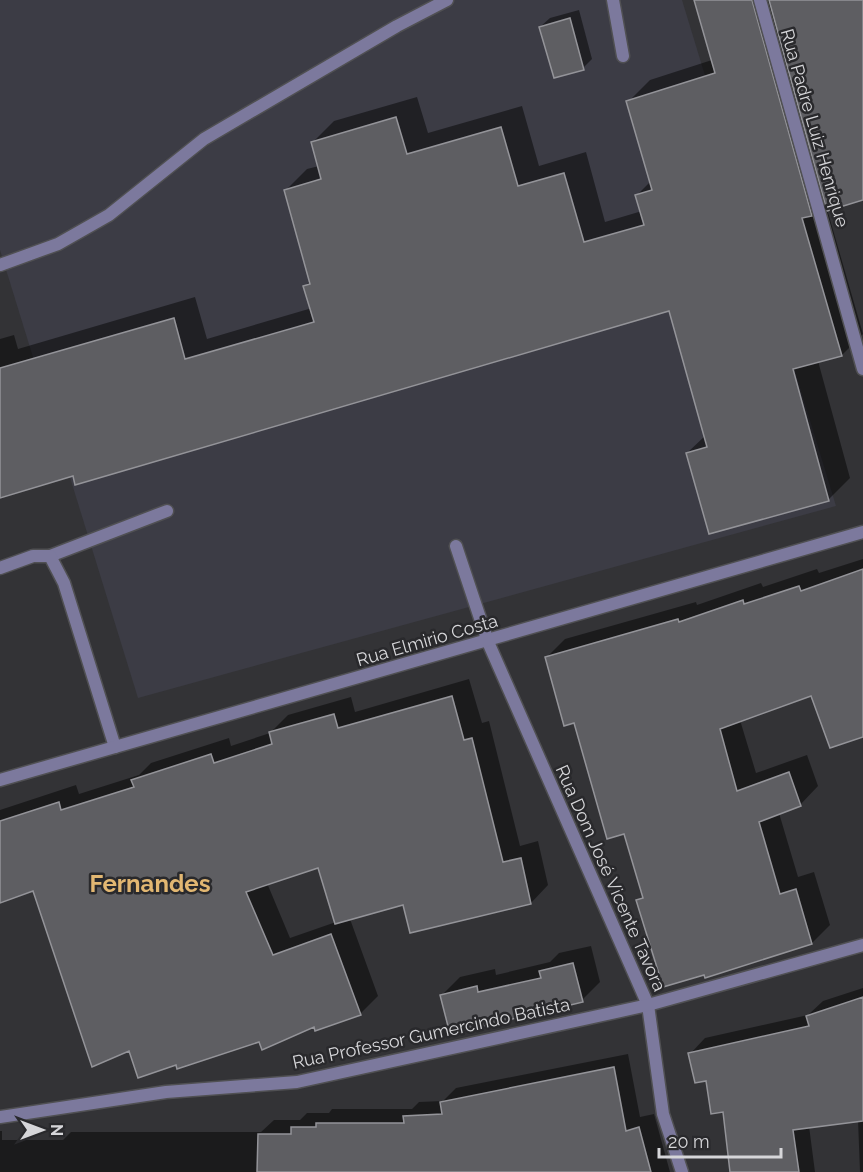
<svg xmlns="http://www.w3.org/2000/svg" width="863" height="1172" viewBox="0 0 863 1172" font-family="Raleway,sans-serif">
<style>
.built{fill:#3c3c45}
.shadow{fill:#0007;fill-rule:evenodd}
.building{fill:#5e5e62;stroke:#949499;stroke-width:1.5}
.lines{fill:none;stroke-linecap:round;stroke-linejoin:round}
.service-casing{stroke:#505053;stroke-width:15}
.minor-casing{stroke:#505053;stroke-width:15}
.service{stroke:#7c799d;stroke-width:12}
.minor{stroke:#7c799d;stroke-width:12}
.labels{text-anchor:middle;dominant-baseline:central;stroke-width:5;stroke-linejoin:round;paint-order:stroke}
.street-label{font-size:18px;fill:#d6d6d9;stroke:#29292c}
.district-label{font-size:24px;font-weight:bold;fill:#e2b772;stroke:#29292c}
</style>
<rect width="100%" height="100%" fill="#333336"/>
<polygon class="built" points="0,0 682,0 836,506 138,698 0,250"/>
<g class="shadow">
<polygon points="695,0 863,0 863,199 827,209 863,334 842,355 818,361 850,478 829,499 710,532 687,453 706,435 670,310 0,496 0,339 14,335 18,349 195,297 207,339 312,308 305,286 310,281 286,190 307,169 319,166 313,142 334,121 417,97 428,133 522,106 539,166 586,152 605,222 642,211 637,195 651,181 628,102 650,80 712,60"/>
<polygon points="579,10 592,59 583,68 540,27 550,18"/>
<polygon points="863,559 863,735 812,694 740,720 756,773 807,755 818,786 800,805 779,813 798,877 814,872 830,925 812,943 638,901 644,895 625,832 547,657 565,639 696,602 697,605 761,583 763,587 817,569 819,573"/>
<path d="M469,679l13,44 7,-2 31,125 18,-5 10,44 -17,18h-127l-54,16 28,77 -18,18 -183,49 -47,-14 -96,-160 -34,12v-91l76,-25 3,9 60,-19 12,-12 78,-25 2,8 39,-13 18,-18 63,-18 4,15zM319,866l17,56 -46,16 -23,-55z"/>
<polygon points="591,946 600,982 582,1000 442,995 460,977 495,969 496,975 550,962 559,953"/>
<polygon points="863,988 863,1172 860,1172 858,1120 809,1126 815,1172 731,1172 724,1110 690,1054 705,1038 808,1015 823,1001"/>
<polygon points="628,1054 640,1117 654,1114 670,1172 0,1172 0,1131 2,1131 2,1140 63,1140 71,1132 261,1132 274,1120 300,1120 307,1113 329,1113 332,1109 412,1109 419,1102 443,1101 456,1088"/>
</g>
<g class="building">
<polygon points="694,0 752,0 812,216 802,218 842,356 793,369 829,501 709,534 686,453 707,447 669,311 75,485 73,476 0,498 0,368 174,318 185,359 314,322 303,286 310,284 284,190 321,179 311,142 396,117 407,154 501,127 518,186 564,173 584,242 644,225 635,195 652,190 626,101 715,73"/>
<polygon points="769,0 863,0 863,200 827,211"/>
<polygon points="570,18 584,70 554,78 539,27"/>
<polygon points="863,569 863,737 830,748 811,696 720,729 737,791 789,772 801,806 759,822 780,894 796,889 812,944 705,978 704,975 663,987 636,900 643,898 624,834 607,839 574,723 564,726 545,657 678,619 679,622 743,600 744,604 799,586 801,591"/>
<polygon points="452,696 464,740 472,738 503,862 521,858 531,904 410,933 403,905 335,924 318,868 246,892 273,955 331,934 361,1015 315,1031 314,1027 262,1050 259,1042 177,1069 176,1065 138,1078 129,1051 92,1067 33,891 0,903 0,821 59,802 61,810 134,787 131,780 211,754 214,763 272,744 269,732 334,714 338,728"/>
<polygon points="573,963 583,1002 450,1034 440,995 477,986 478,992 541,978 539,971"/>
<polygon points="863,997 863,1121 793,1130 799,1172 730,1172 723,1112 711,1114 706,1081 695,1083 688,1053 809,1026 806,1016"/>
<polygon points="614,1067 626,1131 639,1127 651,1172 257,1172 258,1134 291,1134 291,1127 316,1127 316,1123 404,1123 403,1116 442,1114 440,1102"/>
</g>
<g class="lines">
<g class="service-casing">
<g id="service">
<polyline points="613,0 623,56"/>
<polyline points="0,265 58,244 109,215 204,139 397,26 447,0"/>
<polyline points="456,546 488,642"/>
<polyline points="50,556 167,511"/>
</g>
</g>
<g class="minor-casing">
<g id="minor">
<polyline points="760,0 863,369"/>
<polyline points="0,568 33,556 50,556 64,583 115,747"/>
<polyline points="488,642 648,1005 663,1114 682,1172"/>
<polyline points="0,780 863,532"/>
<polyline points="0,1117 166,1092 297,1082 648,1005 863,945"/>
</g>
</g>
<use href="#service" class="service"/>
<use href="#minor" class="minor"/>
</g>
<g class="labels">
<g class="street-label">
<text transform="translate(815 128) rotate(74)">Rua Padre Luiz Henrique</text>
<text transform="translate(427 640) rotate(-16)">Rua Elmirio Costa</text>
<text transform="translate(611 878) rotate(66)">Rua Dom José Vicente Tavora</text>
<text transform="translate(431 1033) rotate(-12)">Rua Professor Gumercindo Batista</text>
</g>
<g class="district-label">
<text x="150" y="883">Fernandes</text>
</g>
</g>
<g transform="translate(42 1130) rotate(90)" stroke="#29292c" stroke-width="4.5" paint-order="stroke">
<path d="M0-4.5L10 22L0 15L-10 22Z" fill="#d6d6d9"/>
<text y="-9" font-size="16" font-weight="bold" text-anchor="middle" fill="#d6d6d9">N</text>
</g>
<path d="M659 1148v9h122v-9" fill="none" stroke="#d6d6d9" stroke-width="3"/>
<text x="668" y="1148" font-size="18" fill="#d6d6d9" stroke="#29292c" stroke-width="4.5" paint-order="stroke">20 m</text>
</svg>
